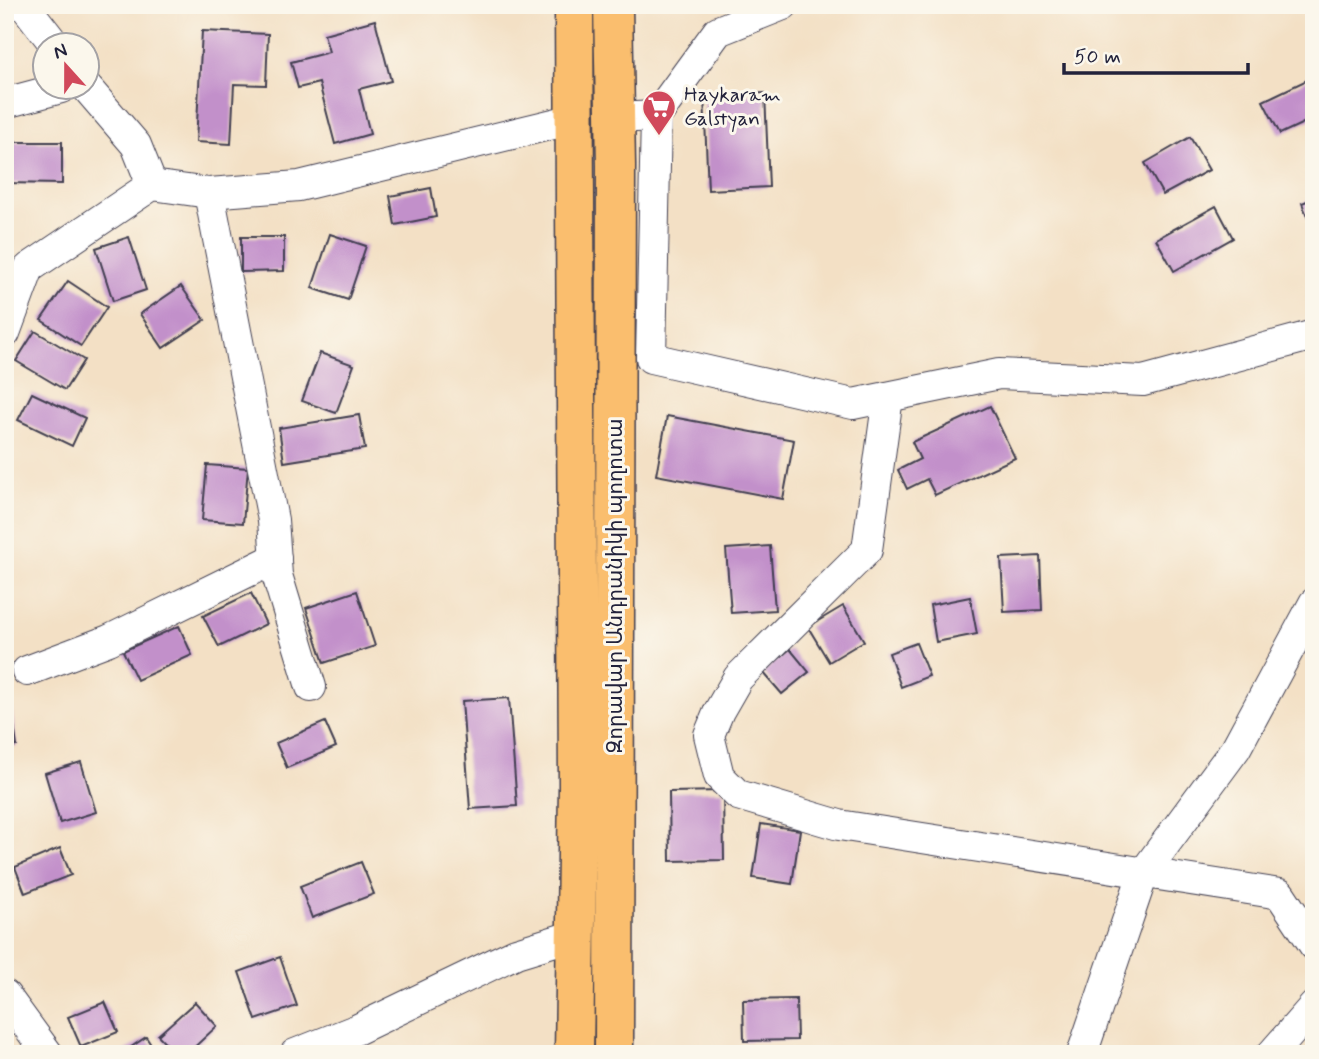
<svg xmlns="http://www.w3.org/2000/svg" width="1319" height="1059" viewBox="0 0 1319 1059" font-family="Mynerve,'Noto Sans Armenian',sans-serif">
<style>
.building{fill:#c290ca}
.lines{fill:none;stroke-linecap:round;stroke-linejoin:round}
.minor-casing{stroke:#413e50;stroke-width:32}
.major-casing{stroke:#413e50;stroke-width:41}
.minor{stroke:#fff;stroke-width:30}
.major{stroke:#fabe6e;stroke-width:38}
.labels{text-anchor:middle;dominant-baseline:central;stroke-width:6;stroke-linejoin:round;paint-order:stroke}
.poi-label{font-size:21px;fill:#22223b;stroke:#fbf7ec;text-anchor:start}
.street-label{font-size:21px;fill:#22223b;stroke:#fbf7ec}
</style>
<rect width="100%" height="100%" fill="#fbf7ec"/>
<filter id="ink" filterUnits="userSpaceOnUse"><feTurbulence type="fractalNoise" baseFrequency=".0143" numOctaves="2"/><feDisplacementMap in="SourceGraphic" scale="14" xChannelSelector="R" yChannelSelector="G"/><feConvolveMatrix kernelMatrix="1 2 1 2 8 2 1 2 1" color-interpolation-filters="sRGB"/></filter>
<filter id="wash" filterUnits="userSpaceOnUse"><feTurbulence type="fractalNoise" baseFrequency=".00686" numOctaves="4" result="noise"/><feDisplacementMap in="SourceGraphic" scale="28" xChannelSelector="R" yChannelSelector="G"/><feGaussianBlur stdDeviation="1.57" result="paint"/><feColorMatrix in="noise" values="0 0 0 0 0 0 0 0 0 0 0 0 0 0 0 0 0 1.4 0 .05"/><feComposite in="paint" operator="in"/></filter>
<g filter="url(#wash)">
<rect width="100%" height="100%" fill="#f3e0c5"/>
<g id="blocks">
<g class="building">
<polygon points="375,20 391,81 359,89 370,134 335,144 319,83 298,88 291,62 329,52 324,34"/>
<polygon points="202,31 268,34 266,85 234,84 231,144 196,142"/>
<polygon points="1311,78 1314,84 1314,118 1280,134 1263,101"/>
<polygon points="765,93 769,187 708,190 704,96"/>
<polygon points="1190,137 1209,170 1163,195 1145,163"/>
<polygon points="5,142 62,142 62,184 5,183"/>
<polygon points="431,188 436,217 395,225 390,196"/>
<polygon points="1314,198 1314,234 1302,203"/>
<polygon points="1216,206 1233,238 1174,271 1156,239"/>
<polygon points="330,234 366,246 348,300 312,288"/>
<polygon points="129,237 146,290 113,301 96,248"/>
<polygon points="241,237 284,237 284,271 241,272"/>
<polygon points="68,281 107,307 81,346 41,320"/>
<polygon points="181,286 205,320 163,348 140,314"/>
<polygon points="35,331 84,360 65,390 16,361"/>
<polygon points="320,353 354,365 336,413 302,401"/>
<polygon points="32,393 85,418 72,446 18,420"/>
<polygon points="990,406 1015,458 935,495 927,479 907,489 898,470 920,459 912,442"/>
<polygon points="359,415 365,449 284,462 279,428"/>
<polygon points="667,416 794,440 783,499 656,475"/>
<polygon points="207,465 248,468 243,523 202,520"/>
<polygon points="770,546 775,610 731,613 726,549"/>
<polygon points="1040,556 1042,610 1004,612 1001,558"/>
<polygon points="357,591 375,646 324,663 306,608"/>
<polygon points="251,593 266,624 219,647 203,616"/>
<polygon points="970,597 977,634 936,642 930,605"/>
<polygon points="843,606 864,641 829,662 808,627"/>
<polygon points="179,626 192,655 137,680 123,651"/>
<polygon points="916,643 929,676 901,687 889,653"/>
<polygon points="790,649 809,672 782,694 763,672"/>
<polygon points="9,691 17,746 5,748 5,692"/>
<polygon points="509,698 517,806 470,809 462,701"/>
<polygon points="325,722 336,747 287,768 276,743"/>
<polygon points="81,762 96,812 60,823 45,773"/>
<polygon points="723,791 724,860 670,861 669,792"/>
<polygon points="761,824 800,830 792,884 753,878"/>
<polygon points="60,848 71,875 25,893 15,867"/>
<polygon points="361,862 374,894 312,918 300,886"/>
<polygon points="280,957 297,1006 256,1020 239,972"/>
<polygon points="796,999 797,1040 744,1041 743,1000"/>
<polygon points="105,1002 118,1032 81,1047 68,1017"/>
<polygon points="195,1002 217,1026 187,1054 176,1054 158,1035"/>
<polygon points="146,1037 157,1054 121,1054"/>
</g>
</g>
</g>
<g filter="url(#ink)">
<use href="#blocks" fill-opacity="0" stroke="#413e50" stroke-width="2"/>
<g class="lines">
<g class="minor-casing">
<g id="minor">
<polyline points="24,5 56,46"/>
<polyline points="87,88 136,145 152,185"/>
<polyline points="5,103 61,88"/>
<polyline points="656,116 651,358 853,404 999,374 1143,381 1314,335"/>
<polyline points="615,118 656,116 718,31 783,5"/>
<polyline points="209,193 273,520 277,575 311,687"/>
<polyline points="5,333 29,268 152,185 209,193 299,186 574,119"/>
<polyline points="888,397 867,550 738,678 719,711 709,735 719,776 738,795 839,825 1280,894 1314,945"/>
<polyline points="27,671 109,640 276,558"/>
<polyline points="5,995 48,1054"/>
<polyline points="295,1054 358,1029 516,953 575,935"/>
<polyline points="1082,1054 1143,874 1236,748 1314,603"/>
<polyline points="1272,1054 1314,1006"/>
</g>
</g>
<g class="major-casing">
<g id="major">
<polyline points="574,5 578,786 574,1054"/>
<polyline points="613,5 616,166 614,1054"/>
</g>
</g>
<use href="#minor" class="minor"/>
<use href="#major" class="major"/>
</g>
</g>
<defs>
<g id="supermarket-pin" transform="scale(1.75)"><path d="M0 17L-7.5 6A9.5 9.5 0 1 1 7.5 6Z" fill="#d1495b" stroke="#fbf7ec"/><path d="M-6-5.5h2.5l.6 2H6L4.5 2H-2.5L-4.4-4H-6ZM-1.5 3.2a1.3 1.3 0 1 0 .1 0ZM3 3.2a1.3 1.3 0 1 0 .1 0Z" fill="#fff"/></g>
</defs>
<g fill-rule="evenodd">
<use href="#supermarket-pin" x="659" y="107"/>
</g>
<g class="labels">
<g class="poi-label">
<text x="684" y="95">Haykaram<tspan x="684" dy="24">Galstyan</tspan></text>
</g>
<g class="street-label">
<text transform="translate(616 586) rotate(-90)">Զորավար Անդրանիկի պողոտա</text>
</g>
</g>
<rect width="1319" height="1059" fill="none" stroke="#fbf7ec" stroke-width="28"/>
<g transform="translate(66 66) rotate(339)"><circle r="33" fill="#fbf7ec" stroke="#a4a2a5" stroke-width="2"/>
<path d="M0-5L12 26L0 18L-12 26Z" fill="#d1495b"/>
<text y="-10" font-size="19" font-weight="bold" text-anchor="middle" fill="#22223b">N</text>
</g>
<path d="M1064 63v10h184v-10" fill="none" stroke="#22223b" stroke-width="3.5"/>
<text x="1074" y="63" font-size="21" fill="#22223b" stroke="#fbf7ec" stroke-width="5" paint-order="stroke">50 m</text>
</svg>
